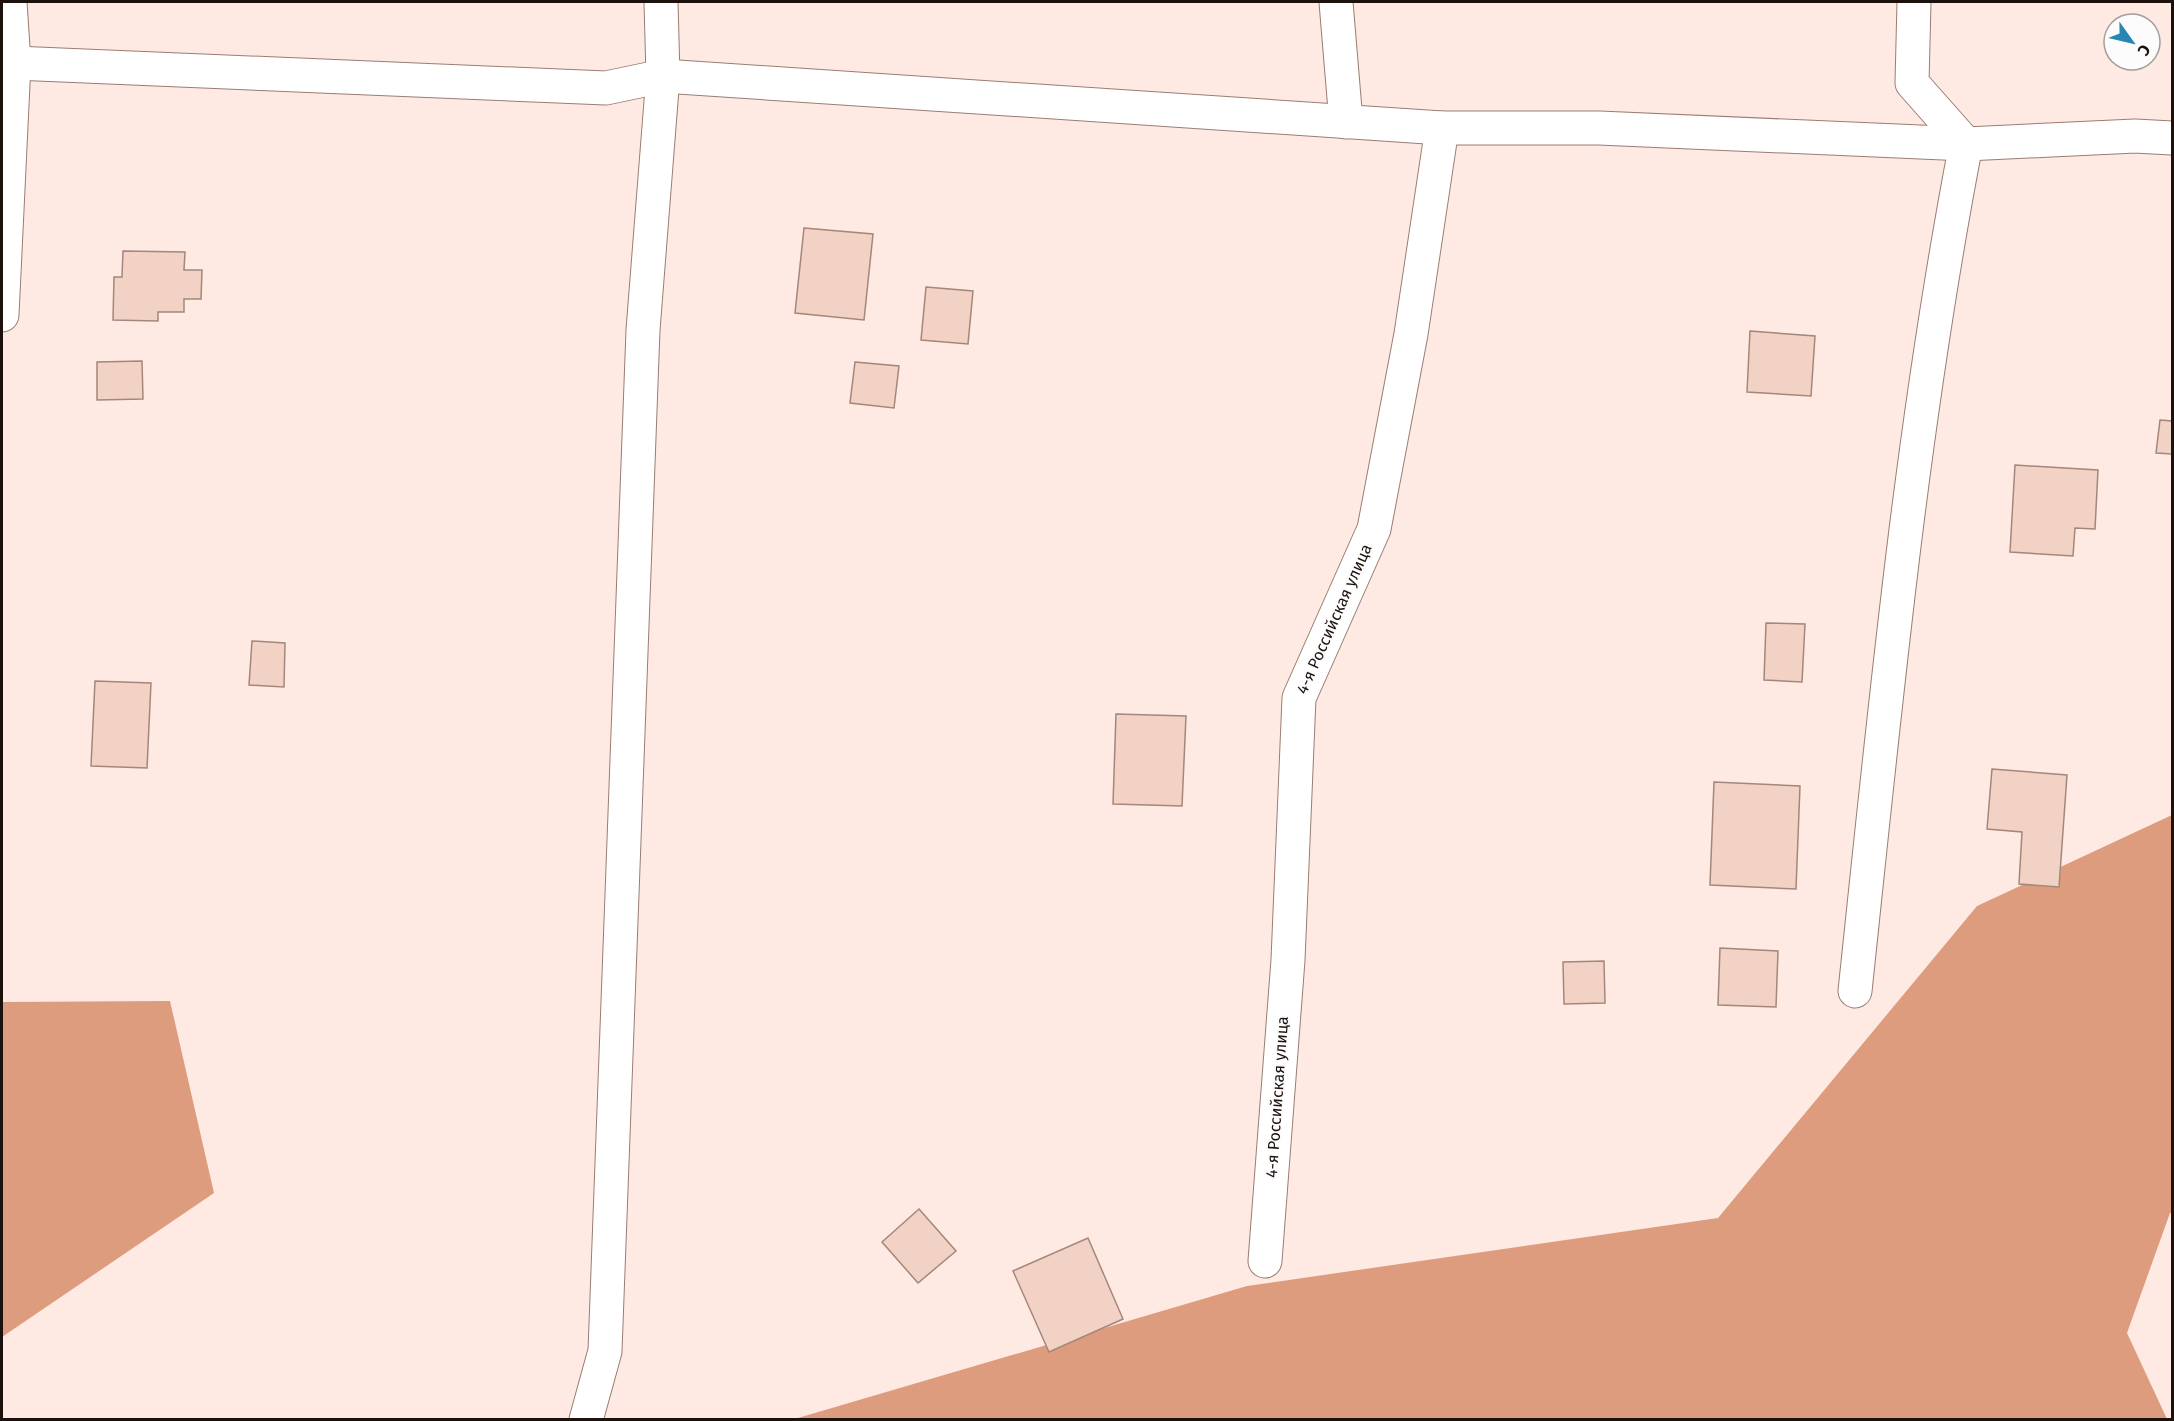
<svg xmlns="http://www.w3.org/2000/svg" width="2174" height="1421" viewBox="0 0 2174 1421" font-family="'Fira Sans',sans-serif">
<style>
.forest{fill:#de9c7f}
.building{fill:#f2d2c4;stroke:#a4877a;stroke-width:1.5}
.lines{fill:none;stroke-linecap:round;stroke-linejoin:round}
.minor-casing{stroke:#9a7d71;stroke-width:35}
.minor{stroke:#fff;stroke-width:33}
.labels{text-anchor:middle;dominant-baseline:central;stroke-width:4.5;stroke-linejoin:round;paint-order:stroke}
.street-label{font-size:16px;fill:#1c110d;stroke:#fcfcfc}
</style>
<rect width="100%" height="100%" fill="#feeae2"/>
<g class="forest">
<polygon points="2172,815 2172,1213 2170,1213 2127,1333 2167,1419 791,1420 1247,1286 1718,1218 1977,906"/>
<polygon points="170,1001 214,1193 2,1337 2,1002"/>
</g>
<g class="building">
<polygon points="804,228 873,234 864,320 795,313"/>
<polygon points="123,251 185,252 184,270 202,270 201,299 184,299 184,312 158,312 158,321 113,320 114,277 122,277"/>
<polygon points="926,287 973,291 968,344 921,340"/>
<polygon points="1750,331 1815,336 1811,396 1747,392"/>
<polygon points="142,361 143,399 97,400 97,362"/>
<polygon points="855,362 899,366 894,408 850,403"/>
<polygon points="2160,420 2172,421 2172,454 2156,453"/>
<polygon points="2015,465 2098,470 2095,529 2075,528 2073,556 2010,552"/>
<polygon points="1766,623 1805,624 1802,682 1764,680"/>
<polygon points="252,641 285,643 284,687 249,685"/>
<polygon points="95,681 151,683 147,768 91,766"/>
<polygon points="1116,714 1186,716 1182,806 1113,804"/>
<polygon points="1992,769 2067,775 2059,887 2019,884 2022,832 1987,829"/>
<polygon points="1714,782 1800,786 1796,889 1710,885"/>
<polygon points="1720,948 1778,951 1776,1007 1718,1005"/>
<polygon points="1604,961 1605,1003 1564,1004 1563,962"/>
<polygon points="919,1209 956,1251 918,1283 882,1242"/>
<polygon points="1088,1238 1123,1319 1049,1352 1013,1271"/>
</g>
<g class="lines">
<g class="minor-casing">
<g id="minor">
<polyline points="1336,2 1346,122"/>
<polyline points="14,63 606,88 663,76 1442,128 1599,128 1966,144 2135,136 2172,138"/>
<polyline points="2,315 14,63 10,2"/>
<path d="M1855,991c30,-283 57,-567 111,-847l-54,-61 2,-81"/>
<polyline points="1265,1261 1288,960 1299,698 1374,529 1411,334 1442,128"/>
<polyline points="586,1420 605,1351 643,330 663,76 661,2"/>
</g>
</g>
<use href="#minor" class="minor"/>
</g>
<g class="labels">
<g class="street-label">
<text transform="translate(1334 619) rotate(-66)">4-я Российская улица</text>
<text transform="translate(1277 1097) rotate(-86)">4-я Российская улица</text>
</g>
</g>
<rect width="2174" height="1421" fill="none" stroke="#1c110d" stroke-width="6"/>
<g transform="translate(2132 42) rotate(124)"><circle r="28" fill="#fcfcfc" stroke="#a29e9c" stroke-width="1.5"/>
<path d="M0-4.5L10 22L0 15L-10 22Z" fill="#2986b3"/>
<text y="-9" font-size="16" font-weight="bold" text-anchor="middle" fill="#1c110d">С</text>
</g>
</svg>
